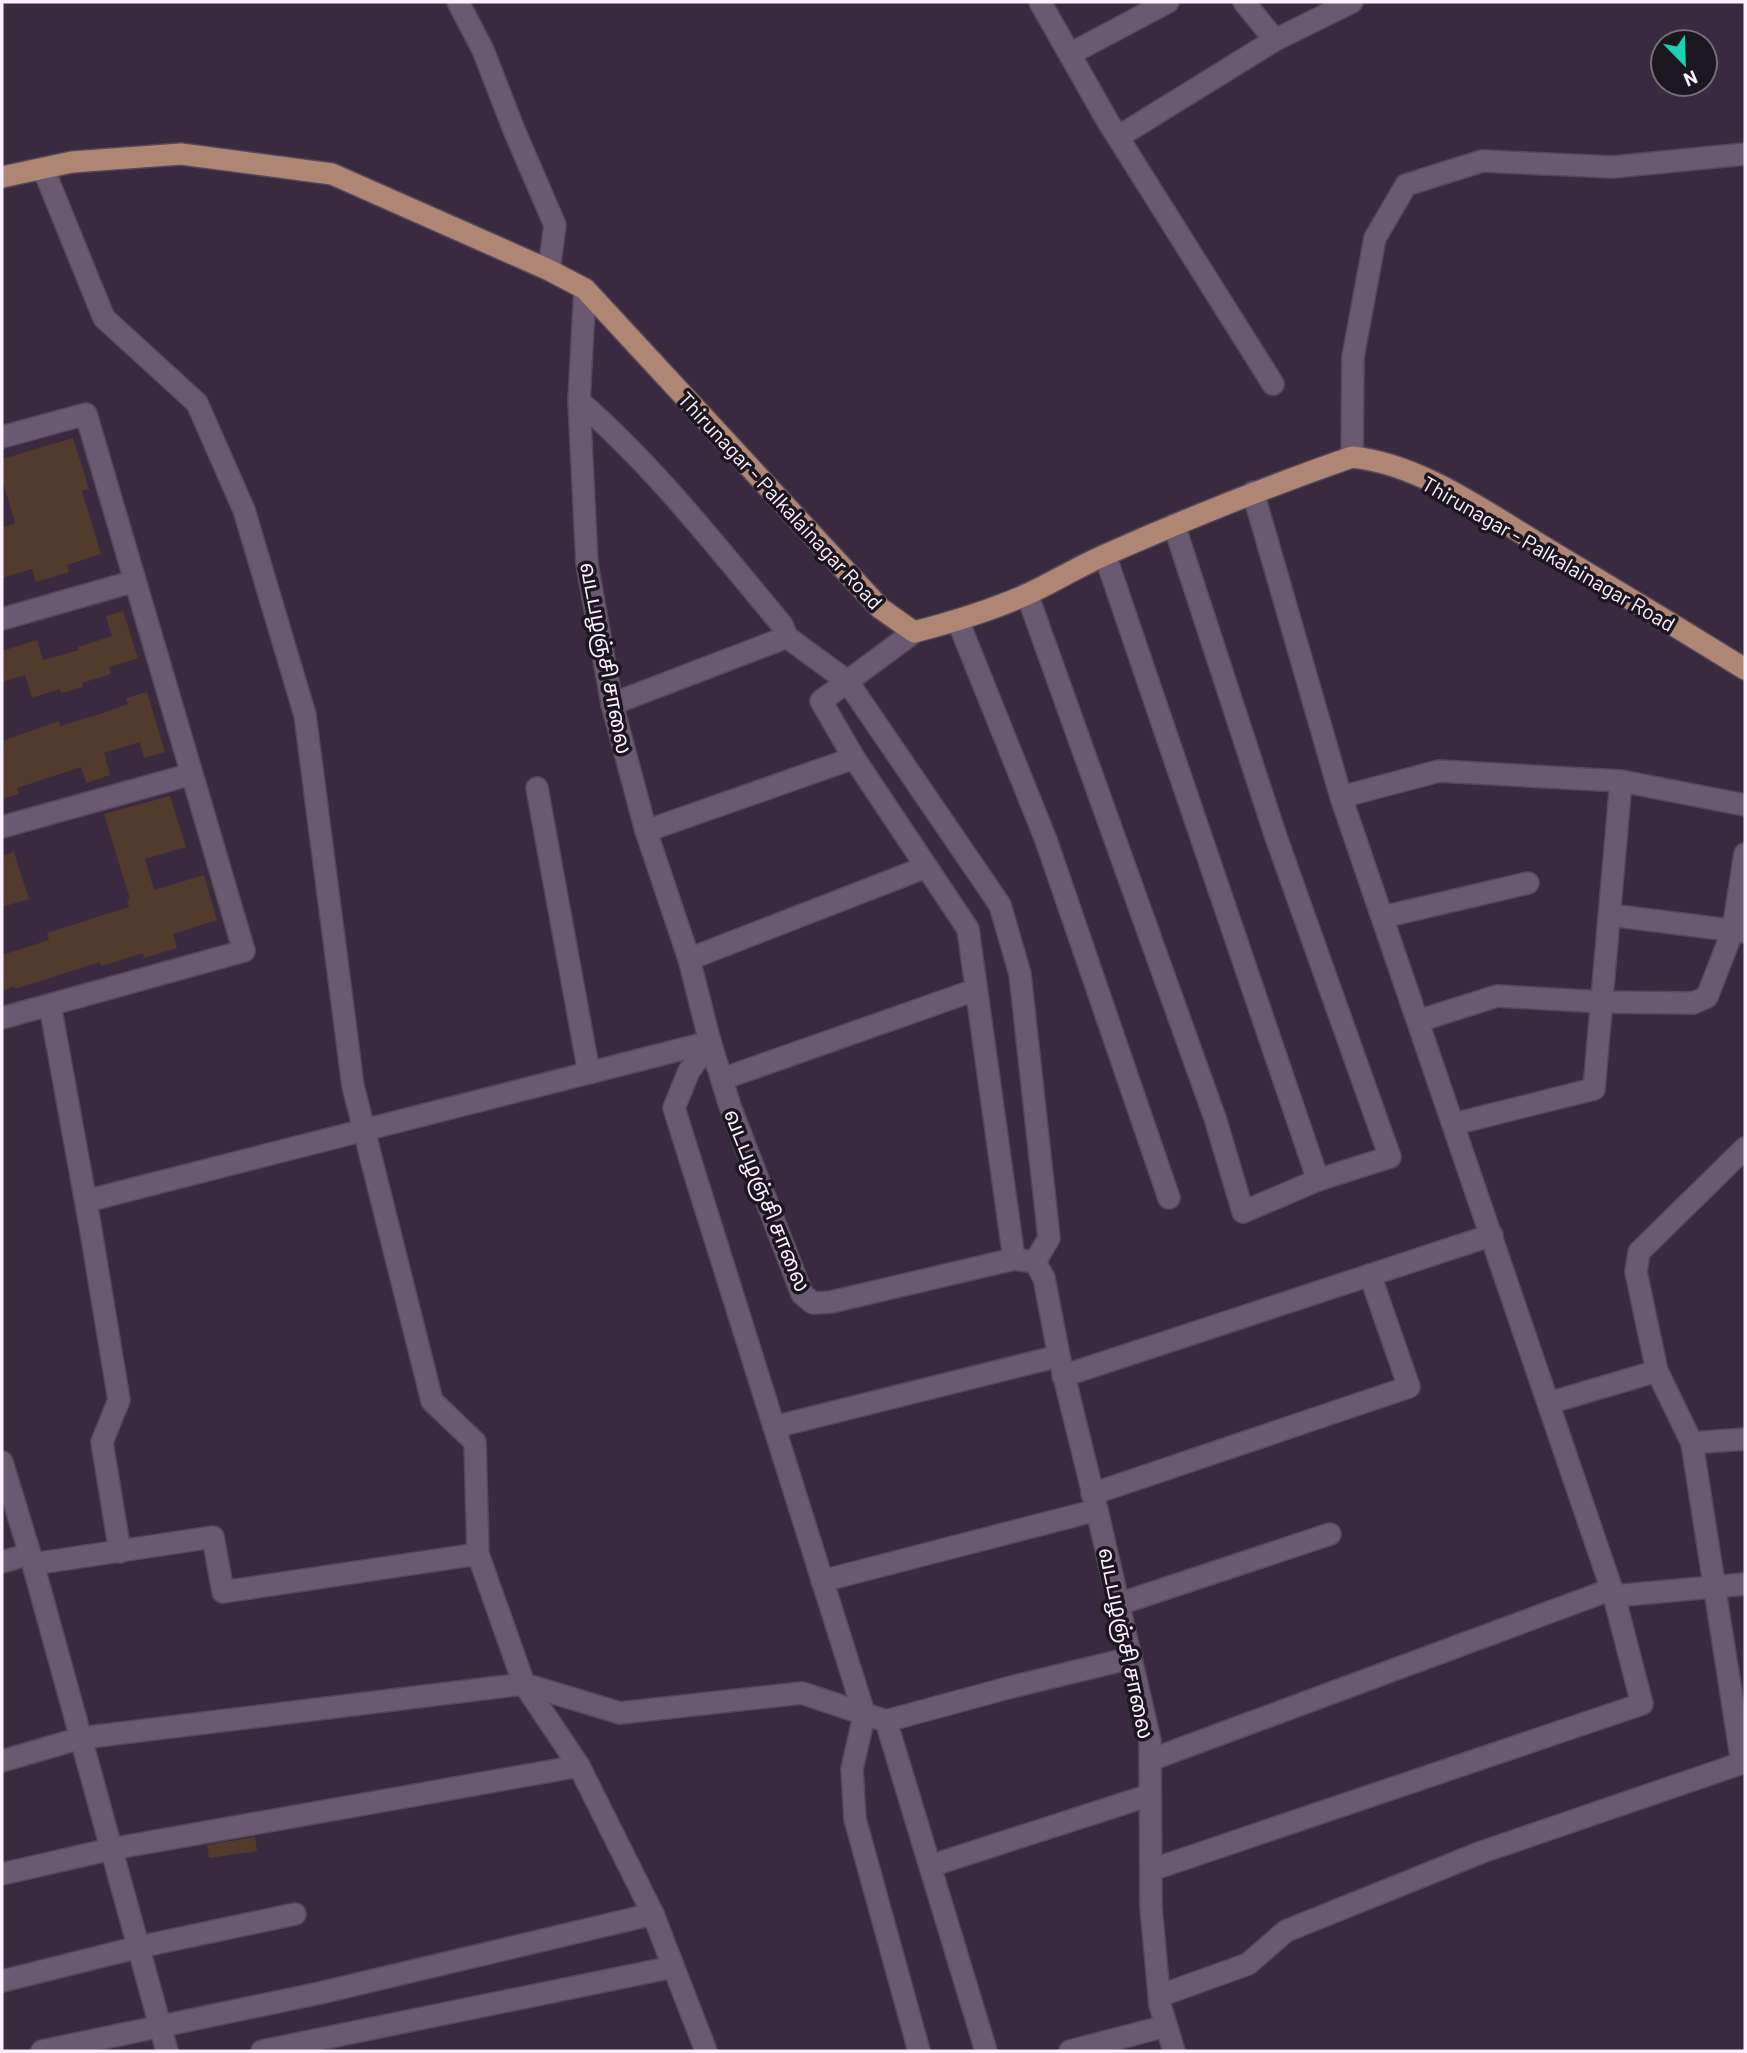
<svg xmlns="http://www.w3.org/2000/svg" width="1747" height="2053" viewBox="0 0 1747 2053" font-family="Barlow,'Noto Sans Tamil',sans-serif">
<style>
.building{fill:#523b2c}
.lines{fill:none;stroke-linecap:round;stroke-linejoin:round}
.minor-casing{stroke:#544859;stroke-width:24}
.major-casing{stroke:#544859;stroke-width:24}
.minor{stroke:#695a71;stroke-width:21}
.major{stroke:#af8573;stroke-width:21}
.labels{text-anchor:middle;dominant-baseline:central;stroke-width:7;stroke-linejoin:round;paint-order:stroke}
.street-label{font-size:21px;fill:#faf1ff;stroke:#1c161f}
</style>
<rect width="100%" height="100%" fill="#392a3f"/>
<g class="building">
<polygon points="73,438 89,489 82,491 101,554 67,565 69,572 36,582 32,569 2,578 2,528 15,523 2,479 2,459"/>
<polygon points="123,611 138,658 109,667 111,674 82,683 83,687 61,693 60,689 32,698 25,675 2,682 2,651 37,640 43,660 79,650 78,647 112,636 106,616"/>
<polygon points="147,692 165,752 144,758 140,742 104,753 110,775 86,783 81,767 17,788 19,794 2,799 2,741 59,721 60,726 100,714 128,704 126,698"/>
<polygon points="170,796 186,847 145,859 154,890 204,875 217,920 173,934 177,948 144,958 143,953 101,966 100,962 15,989 15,986 2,991 2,955 49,940 47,933 129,907 127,900 130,899 104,814"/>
<polygon points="14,852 29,899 2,907 2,856"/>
<polygon points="255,1837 257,1851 209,1858 207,1845"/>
</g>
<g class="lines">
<g class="minor-casing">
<g id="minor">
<polyline points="458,2 483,50 514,130 555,225 549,270"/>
<polyline points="1040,2 1107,120 1273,384"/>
<polyline points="1244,2 1275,40"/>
<polyline points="1070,54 1168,2"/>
<polyline points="1118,137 1275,40 1352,2"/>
<polyline points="43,168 104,318 197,403 244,510 305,715 353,1086 432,1401 475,1442 478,1554 524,1684 579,1766 653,1914 706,2051"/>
<polyline points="585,289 579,401 587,564 612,704 646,831 689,959 710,1042 730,1106 802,1294 813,1303 831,1302 1014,1259 1035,1262 1044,1278 1059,1356 1097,1510 1150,1741 1151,1907 1160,2005 1174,2051"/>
<path d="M579,401c76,66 138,146 203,224l5,12 60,44 153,224 20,69 29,264 -14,24"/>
<polyline points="2,437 86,414 244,951 2,1018"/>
<polyline points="1352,457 1353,357 1375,238 1406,185 1482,161 1613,167 1745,154"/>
<polyline points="1253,492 1341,797 1614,1596 1745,1584"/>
<polyline points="1105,555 1318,1180 1390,1157 1276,837 1174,525"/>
<polyline points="1027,594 1215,1118 1243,1212 1318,1180"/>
<polyline points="2,619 135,581"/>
<polyline points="958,621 1046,840 1169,1198"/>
<polyline points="914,632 821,701 854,758 968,929 1014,1259"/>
<polyline points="612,704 787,637"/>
<polyline points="1621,781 1745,805"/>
<polyline points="537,788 589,1073"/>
<polyline points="1341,797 1439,771 1621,781 1594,1089 1454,1124"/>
<polyline points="2,827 192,774"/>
<polyline points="646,831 854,758"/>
<polyline points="1610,915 1745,932"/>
<polyline points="1383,917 1528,883"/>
<polyline points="689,959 926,867"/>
<polyline points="50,1005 90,1225 119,1400 102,1442 120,1552"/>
<polyline points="1418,1021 1497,996 1603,1002 1693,1003 1707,997 1733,930 1745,854"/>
<polyline points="710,1042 689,1071 674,1108 864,1713"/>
<polyline points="722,1079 975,990"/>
<polyline points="86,1201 710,1042"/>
<polyline points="1657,1371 1692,1443 1745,1439"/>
<polyline points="1063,1376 1492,1235"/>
<polyline points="1549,1403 1657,1371 1636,1272 1639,1252 1745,1148"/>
<polyline points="774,1427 1059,1356"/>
<polyline points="1692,1443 1742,1763"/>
<polyline points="2,1462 33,1564 167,2051"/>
<polyline points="1092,1494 1409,1387 1370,1275"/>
<polyline points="2,1562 30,1554"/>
<polyline points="33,1564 213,1537 223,1592 478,1554"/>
<polyline points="822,1581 1097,1510"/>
<polyline points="1119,1604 1330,1534"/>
<polyline points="869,1715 862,1725 852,1769 855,1819 919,2051"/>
<polyline points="886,1721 986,2051"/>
<polyline points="1150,1760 1612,1589"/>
<polyline points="2,1761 81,1738 524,1684 620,1713 802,1693 886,1721 1015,1686 1131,1658"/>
<polyline points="930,1866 1150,1795"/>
<polyline points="1151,1870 1642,1704 1614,1596"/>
<polyline points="2,1874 111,1849 579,1766"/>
<polyline points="2,1981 139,1947 295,1914"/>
<polyline points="1159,1996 1248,1964 1286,1931 1482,1852 1745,1762"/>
<polyline points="42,2051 320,1993 653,1914"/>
<polyline points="262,2051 673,1967"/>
<polyline points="1070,2051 1166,2026"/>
</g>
</g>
<g class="major-casing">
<path id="major" d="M2,177l70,-15 109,-8 151,20 217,96 36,19 295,319 34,24c39,-10 79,-22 116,-39 25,-12 50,-27 75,-38 81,-36 164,-69 247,-98 70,7 138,58 197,93 65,39 131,79 196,119"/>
</g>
<use href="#minor" class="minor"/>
<use href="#major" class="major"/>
</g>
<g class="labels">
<g class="street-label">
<text transform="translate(781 500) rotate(47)">Thirunagar - Palkalainagar Road</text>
<text transform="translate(1549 553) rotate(30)">Thirunagar - Palkalainagar Road</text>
<text transform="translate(607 658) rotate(79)">வடபழஞ்சி சாலை</text>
<text transform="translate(768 1200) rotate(68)">வடபழஞ்சி சாலை</text>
<text transform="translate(1127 1643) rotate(78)">வடபழஞ்சி சாலை</text>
</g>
</g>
<rect width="1747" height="2053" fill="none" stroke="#faf1ff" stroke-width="7"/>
<g transform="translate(1684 63) rotate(157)"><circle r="33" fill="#1c161f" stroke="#756e79" stroke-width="2"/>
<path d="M0-5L12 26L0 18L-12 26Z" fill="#18d5b2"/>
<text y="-10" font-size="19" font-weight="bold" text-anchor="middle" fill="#faf1ff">N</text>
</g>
</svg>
